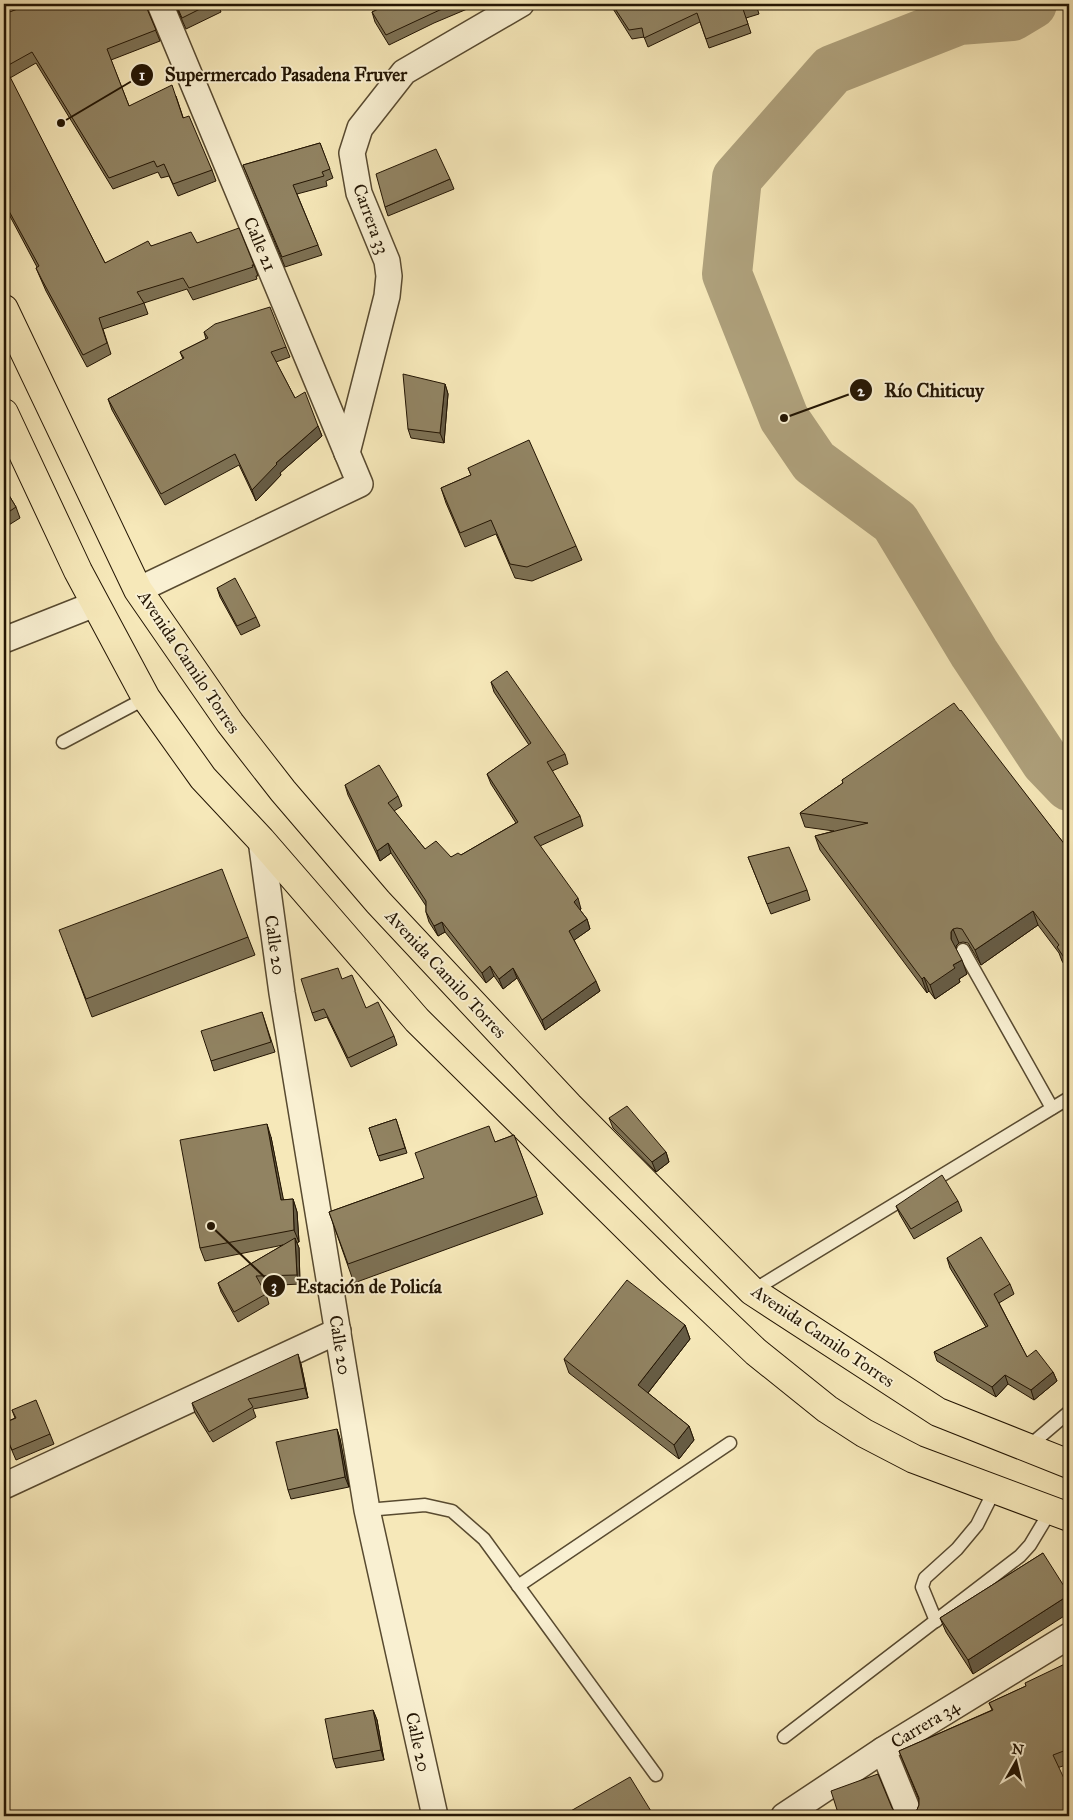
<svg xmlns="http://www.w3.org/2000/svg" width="1073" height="1820" viewBox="0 0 1073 1820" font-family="'IM FELL Great Primer',serif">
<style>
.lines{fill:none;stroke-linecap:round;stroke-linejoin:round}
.river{stroke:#aea07b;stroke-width:50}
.service-casing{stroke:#584a30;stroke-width:15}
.minor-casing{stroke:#584a30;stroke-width:28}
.primary-casing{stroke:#231503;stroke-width:30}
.service{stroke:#f9f0d2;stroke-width:12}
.minor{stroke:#f9f0d2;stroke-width:25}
.primary{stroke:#f6e8b9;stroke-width:28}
.wall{fill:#7d7154;stroke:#231503}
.shaded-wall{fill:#665c45;stroke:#231503}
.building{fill:#918362;stroke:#231503}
.labels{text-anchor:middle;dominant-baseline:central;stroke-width:4;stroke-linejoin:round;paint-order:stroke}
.street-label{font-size:18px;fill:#231503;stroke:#f9f0d2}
.leader{fill:none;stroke:#231503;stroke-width:2}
.callout-dot{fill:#231503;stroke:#f9f0d2;stroke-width:2}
.mark-label{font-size:15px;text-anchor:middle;font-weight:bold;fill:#fff}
.callout-label{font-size:19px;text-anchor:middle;font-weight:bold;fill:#231503;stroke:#f9f0d2;stroke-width:4;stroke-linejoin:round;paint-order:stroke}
</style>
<rect width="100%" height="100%" fill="#f6e8b9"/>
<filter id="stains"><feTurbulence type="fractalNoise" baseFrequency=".004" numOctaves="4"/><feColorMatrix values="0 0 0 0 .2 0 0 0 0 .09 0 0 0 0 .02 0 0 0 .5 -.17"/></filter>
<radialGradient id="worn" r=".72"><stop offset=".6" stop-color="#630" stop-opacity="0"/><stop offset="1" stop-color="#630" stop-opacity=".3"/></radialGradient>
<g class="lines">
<polyline class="river" points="1032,4 1012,16 959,20 832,70 737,178 727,274 784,418 814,462 895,522 974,653 1046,762 1069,786"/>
<g class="service-casing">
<g id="service">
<polyline points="63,742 146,698"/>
<polyline points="963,950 1052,1108"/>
<polyline points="752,1291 1069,1098"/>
<polyline points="1028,1447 1069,1412"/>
<polyline points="367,1510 425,1505 452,1511 484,1539 656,1775"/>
<polyline points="518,1586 730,1443"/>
<polyline points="936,1621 922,1587 925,1578 957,1549 977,1525 995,1489"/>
<polyline points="784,1737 1020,1556 1030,1545 1051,1510"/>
</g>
</g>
<g class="minor-casing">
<g id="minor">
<polyline points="4,12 25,4"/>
<polyline points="347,453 387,296 389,276 387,261 359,193 352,153 360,128 404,72 521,4"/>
<polyline points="138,590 360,484 160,4"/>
<polyline points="4,640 95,604"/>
<polyline points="261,840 282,993 367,1510 435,1816"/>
<polyline points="4,1486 338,1331"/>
<polyline points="883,1750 910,1816"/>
<polyline points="784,1816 883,1750 1069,1636"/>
</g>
</g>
<g class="primary-casing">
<g id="primary">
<polyline points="4,309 138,590 230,723 283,791 378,902 569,1106 752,1291 938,1412 1069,1464"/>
<polyline points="4,413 78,571 146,698 203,778 261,840 417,1020 671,1271 756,1352 827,1409 864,1433 914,1459 1069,1517"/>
</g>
</g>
<use href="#service" class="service"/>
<use href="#minor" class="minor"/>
<use href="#primary" class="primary"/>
</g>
<g class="wall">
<polygon points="29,4 146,4 146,7 160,41 111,60 129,106 176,96 183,117 212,170 216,181 178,196 169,176 161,178 158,172 113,189 36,63 10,78 105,263 151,246 197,243 254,265 258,276 256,276 257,279 193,300 187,289 144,303 148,314 103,329 111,354 87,367 46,291 36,268 37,267 4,205 4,14 26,6"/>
<polygon points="175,4 218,4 221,12 186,29"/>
<polygon points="389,4 479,4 434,23 389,45 375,22 372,12"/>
<polygon points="610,4 756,4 759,14 746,18 751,33 709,48 700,22 648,47 644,37 632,39"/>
<polygon points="320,143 333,178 326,181 327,186 297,194 322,255 285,267 243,165"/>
<polygon points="450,179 454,189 388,216 385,207"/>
<polygon points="204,332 286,347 290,357 276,362 295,398 318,426 322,436 280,473 281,475 256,501 239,465 165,505 112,410 108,399 183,359 180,352 206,339"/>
<polygon points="445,384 448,394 444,443 411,438 408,429"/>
<polygon points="468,468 576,546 582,560 532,581 515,578 496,534 465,547 446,503 441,488 471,475"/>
<polygon points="4,487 16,507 20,518 4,528"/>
<polygon points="217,588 256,617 260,626 241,635 220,597"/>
<polygon points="491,682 565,754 568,764 552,771 580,816 583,826 540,846 581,909 580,910 587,919 590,929 574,940 600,991 545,1030 517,978 503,989 494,976 486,983 445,932 438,936 429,922 426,912 426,906 391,853 380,861 348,795 345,785 398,796 402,806 394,811 425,849 451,857 461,855 516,823 491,784 487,774 529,745 494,692"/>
<polygon points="960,711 1069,850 1069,972 1062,961 1059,953 1038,925 981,965 968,943 963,942 959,943 956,946 956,949 967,974 959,979 960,982 935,999 929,991 927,993 820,850 815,836 834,831 805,827 800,813 843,783 842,780"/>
<polygon points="748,857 807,890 810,900 771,914"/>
<polygon points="248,937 255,955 92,1017 66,948"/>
<polygon points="342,979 366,1008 394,1036 397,1045 351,1067 327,1017 315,1021 312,1013"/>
<polygon points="262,1012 275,1052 214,1071 211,1061"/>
<polygon points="609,1118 666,1152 669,1162 656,1172 613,1128"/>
<polygon points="396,1119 407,1153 380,1161 369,1128"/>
<polygon points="514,1135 543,1214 354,1283 329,1212 424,1178 495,1142"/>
<polygon points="271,1137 283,1200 293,1199 297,1212 299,1242 297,1243 299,1248 300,1284 261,1286 266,1294 269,1304 238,1322 221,1292 218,1283 283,1245 205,1261 200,1248"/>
<polygon points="958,1201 962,1211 914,1239 900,1215 896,1206"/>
<polygon points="947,1258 1010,1284 1014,1294 999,1303 1027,1357 1053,1372 1057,1381 1034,1400 1008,1384 996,1397 937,1361 934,1352 986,1327 950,1268"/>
<polygon points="685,1325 690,1339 648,1393 689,1426 694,1440 679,1459 569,1373 564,1359"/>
<polygon points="301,1364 308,1398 253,1409 256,1417 213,1442 195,1413 192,1403"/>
<polygon points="12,1410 50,1434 54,1444 16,1460 4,1432 4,1423 15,1418"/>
<polygon points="337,1429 340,1439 349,1487 291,1499 288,1490"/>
<polygon points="1043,1553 973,1674 946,1632 940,1618"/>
<polygon points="1069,1662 1069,1764 911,1816 916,1812 919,1805 919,1800 899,1751 992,1710 989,1703 1026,1686"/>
<polygon points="373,1710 377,1720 384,1760 336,1768 333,1759"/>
</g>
<g class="shaded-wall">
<polygon points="445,384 448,394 444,443 440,433"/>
<polygon points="318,426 322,436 280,473 281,475 256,501 252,490 276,463"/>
<polygon points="388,843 391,853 380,861 377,851"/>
<polygon points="578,898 581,909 577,912 574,902"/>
<polygon points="1033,911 1038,925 981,965 975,950"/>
<polygon points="587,919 590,929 573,941 569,931"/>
<polygon points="442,922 445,932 438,936 434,926"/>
<polygon points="953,929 959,943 956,946 956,954 951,939 951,932"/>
<polygon points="962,960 967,974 959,979 960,982 935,999 930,985 953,965"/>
<polygon points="490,966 494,976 486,983 482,973"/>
<polygon points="513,968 517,978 503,989 499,979"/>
<polygon points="924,977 929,991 927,993 922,979"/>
<polygon points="596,981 600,991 545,1030 542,1020"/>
<polygon points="267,1124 271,1137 286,1212 281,1200"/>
<polygon points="666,1152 669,1162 656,1172 652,1162"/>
<polygon points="293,1199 297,1212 299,1242 294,1230"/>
<polygon points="295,1238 299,1248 300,1284 297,1275"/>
<polygon points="685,1325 690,1339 643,1399 638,1385"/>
<polygon points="298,1354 301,1364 308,1398 305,1388"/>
<polygon points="1053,1372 1057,1381 1034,1400 1031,1390"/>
<polygon points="1005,1375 1008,1384 996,1397 992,1387"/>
<polygon points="689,1426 694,1440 679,1459 674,1445"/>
<polygon points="337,1429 340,1439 349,1487 345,1477"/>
<polygon points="1069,1595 1069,1613 973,1674 968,1660"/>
<polygon points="373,1710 377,1720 384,1760 381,1750"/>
</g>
<g class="building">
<polygon points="29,4 145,4 156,30 107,49 129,106 172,85 183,118 189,116 212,170 173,184 164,164 157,167 154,161 109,178 32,52 5,67 105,263 148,241 151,246 191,232 197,243 239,228 254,265 252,265 253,267 189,288 183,278 137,292 144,303 99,318 107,343 83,355 42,280 36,268 39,266 4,202 4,14 26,6"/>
<polygon points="176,4 210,4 182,18"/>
<polygon points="389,4 453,4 431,14 386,35 372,12"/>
<polygon points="612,4 755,4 756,6 743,9 748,24 706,39 697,13 644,38 642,28 629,30"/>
<polygon points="320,143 330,169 322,172 324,176 293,185 318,245 282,257 243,165"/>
<polygon points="436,149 450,179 385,207 376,174"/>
<polygon points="270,307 286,347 271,352 295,398 305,392 318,426 276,463 277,464 252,490 235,454 161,494 108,399 184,358 180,352 208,338 204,332 215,324"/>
<polygon points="403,374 445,384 440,433 408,429"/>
<polygon points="529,440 576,546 527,567 510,564 491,520 460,533 441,488 471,475 468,468"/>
<polygon points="4,487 16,507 4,515"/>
<polygon points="235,578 256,617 237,626 217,588"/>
<polygon points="507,671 565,754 547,762 580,816 534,837 578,898 574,902 587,919 569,931 596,981 542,1020 513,968 499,979 490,966 482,973 442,922 434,926 426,912 426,901 388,843 377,851 345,785 379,765 398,796 388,803 425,849 436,841 451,857 458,853 461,855 518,822 487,774 531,743 491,682"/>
<polygon points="954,703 960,711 961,710 1069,850 1069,965 1057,947 1059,945 1033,911 975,950 962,929 957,928 953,929 951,932 951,939 962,960 953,965 955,968 930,985 924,977 922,979 815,836 868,823 800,813 843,783 842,780"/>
<polygon points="789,847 807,890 767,904 748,857"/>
<polygon points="222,869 248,937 86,999 59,930"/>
<polygon points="338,968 342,979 352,975 366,1008 378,1002 394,1036 348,1058 324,1009 312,1013 301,979"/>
<polygon points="262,1012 271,1042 211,1061 201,1031"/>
<polygon points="627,1106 666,1152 652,1162 609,1118"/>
<polygon points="396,1119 405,1148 378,1156 369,1128"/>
<polygon points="267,1124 281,1200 293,1199 294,1230 200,1248 180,1140"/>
<polygon points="489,1126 495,1142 514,1135 537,1196 348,1264 329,1212 424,1178 415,1153"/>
<polygon points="1069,1131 1069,1139 1065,1134"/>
<polygon points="942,1175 958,1201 911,1229 896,1206"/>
<polygon points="981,1237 1010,1284 994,1294 1027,1357 1036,1350 1053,1372 1031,1390 1005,1375 992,1387 934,1352 988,1326 947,1258"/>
<polygon points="295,1238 297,1275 256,1276 266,1294 234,1312 218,1283"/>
<polygon points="627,1280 685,1325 638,1385 689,1426 674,1445 564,1359"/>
<polygon points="298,1354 305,1388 248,1399 253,1407 209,1432 192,1403"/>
<polygon points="36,1400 50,1434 12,1450 4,1431 4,1423 16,1418 12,1410"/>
<polygon points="337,1429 345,1477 288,1490 276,1442"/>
<polygon points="1043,1553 1069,1594 1069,1595 968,1660 940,1618"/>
<polygon points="1069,1662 1069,1749 1053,1755 1069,1789 1069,1816 909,1816 911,1816 916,1812 919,1805 919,1798 899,1751 993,1710 989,1703 1026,1686 1025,1683"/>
<polygon points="373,1710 381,1750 333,1759 325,1719"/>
<polygon points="878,1774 892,1808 896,1814 902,1816 839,1816 831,1791"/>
<polygon points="630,1777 654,1816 562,1816"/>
</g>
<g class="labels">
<g class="street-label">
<text transform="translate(371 219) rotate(70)">Carrera 33</text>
<text transform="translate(260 244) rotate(67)">Calle 21</text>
<text transform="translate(189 662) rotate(56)">Avenida Camilo Torres</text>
<text transform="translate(275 945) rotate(82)">Calle 20</text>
<text transform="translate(446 974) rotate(47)">Avenida Camilo Torres</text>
<text transform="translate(823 1336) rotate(34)">Avenida Camilo Torres</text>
<text transform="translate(340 1345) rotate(81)">Calle 20</text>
<text transform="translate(925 1724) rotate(-31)">Carrera 34</text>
<text transform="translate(418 1742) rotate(78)">Calle 20</text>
</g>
</g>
<path class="leader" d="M61 123L142 75M784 418L861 390M211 1226L274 1286"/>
<g class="callout-dot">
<circle cx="61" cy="123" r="5"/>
<circle cx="784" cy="418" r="5"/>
<circle cx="211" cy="1226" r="5"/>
<circle cx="142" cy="75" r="12"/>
<circle cx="861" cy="390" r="12"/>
<circle cx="274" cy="1286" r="12"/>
</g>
<g class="mark-label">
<text x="142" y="80">1</text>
<text x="861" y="396">2</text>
<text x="274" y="1291">3</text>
</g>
<g class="callout-label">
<text x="286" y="81">Supermercado Pasadena Fruver</text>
<text x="934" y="397">Río Chiticuy</text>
<text x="369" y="1293">Estación de Policía</text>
</g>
<rect width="1073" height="1820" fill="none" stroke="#f6e8b9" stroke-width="20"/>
<rect x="5" y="5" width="1063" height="1810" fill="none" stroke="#231503" stroke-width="2.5"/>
<rect x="10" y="10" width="1053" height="1800" fill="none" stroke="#231503"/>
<g transform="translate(1016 1762) rotate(8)" stroke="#f9f0d2" stroke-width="4" paint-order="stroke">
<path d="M0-4L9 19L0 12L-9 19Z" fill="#231503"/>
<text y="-8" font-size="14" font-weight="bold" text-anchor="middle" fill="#231503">N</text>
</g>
<rect width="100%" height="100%" filter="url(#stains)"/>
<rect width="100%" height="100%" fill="url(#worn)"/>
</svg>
